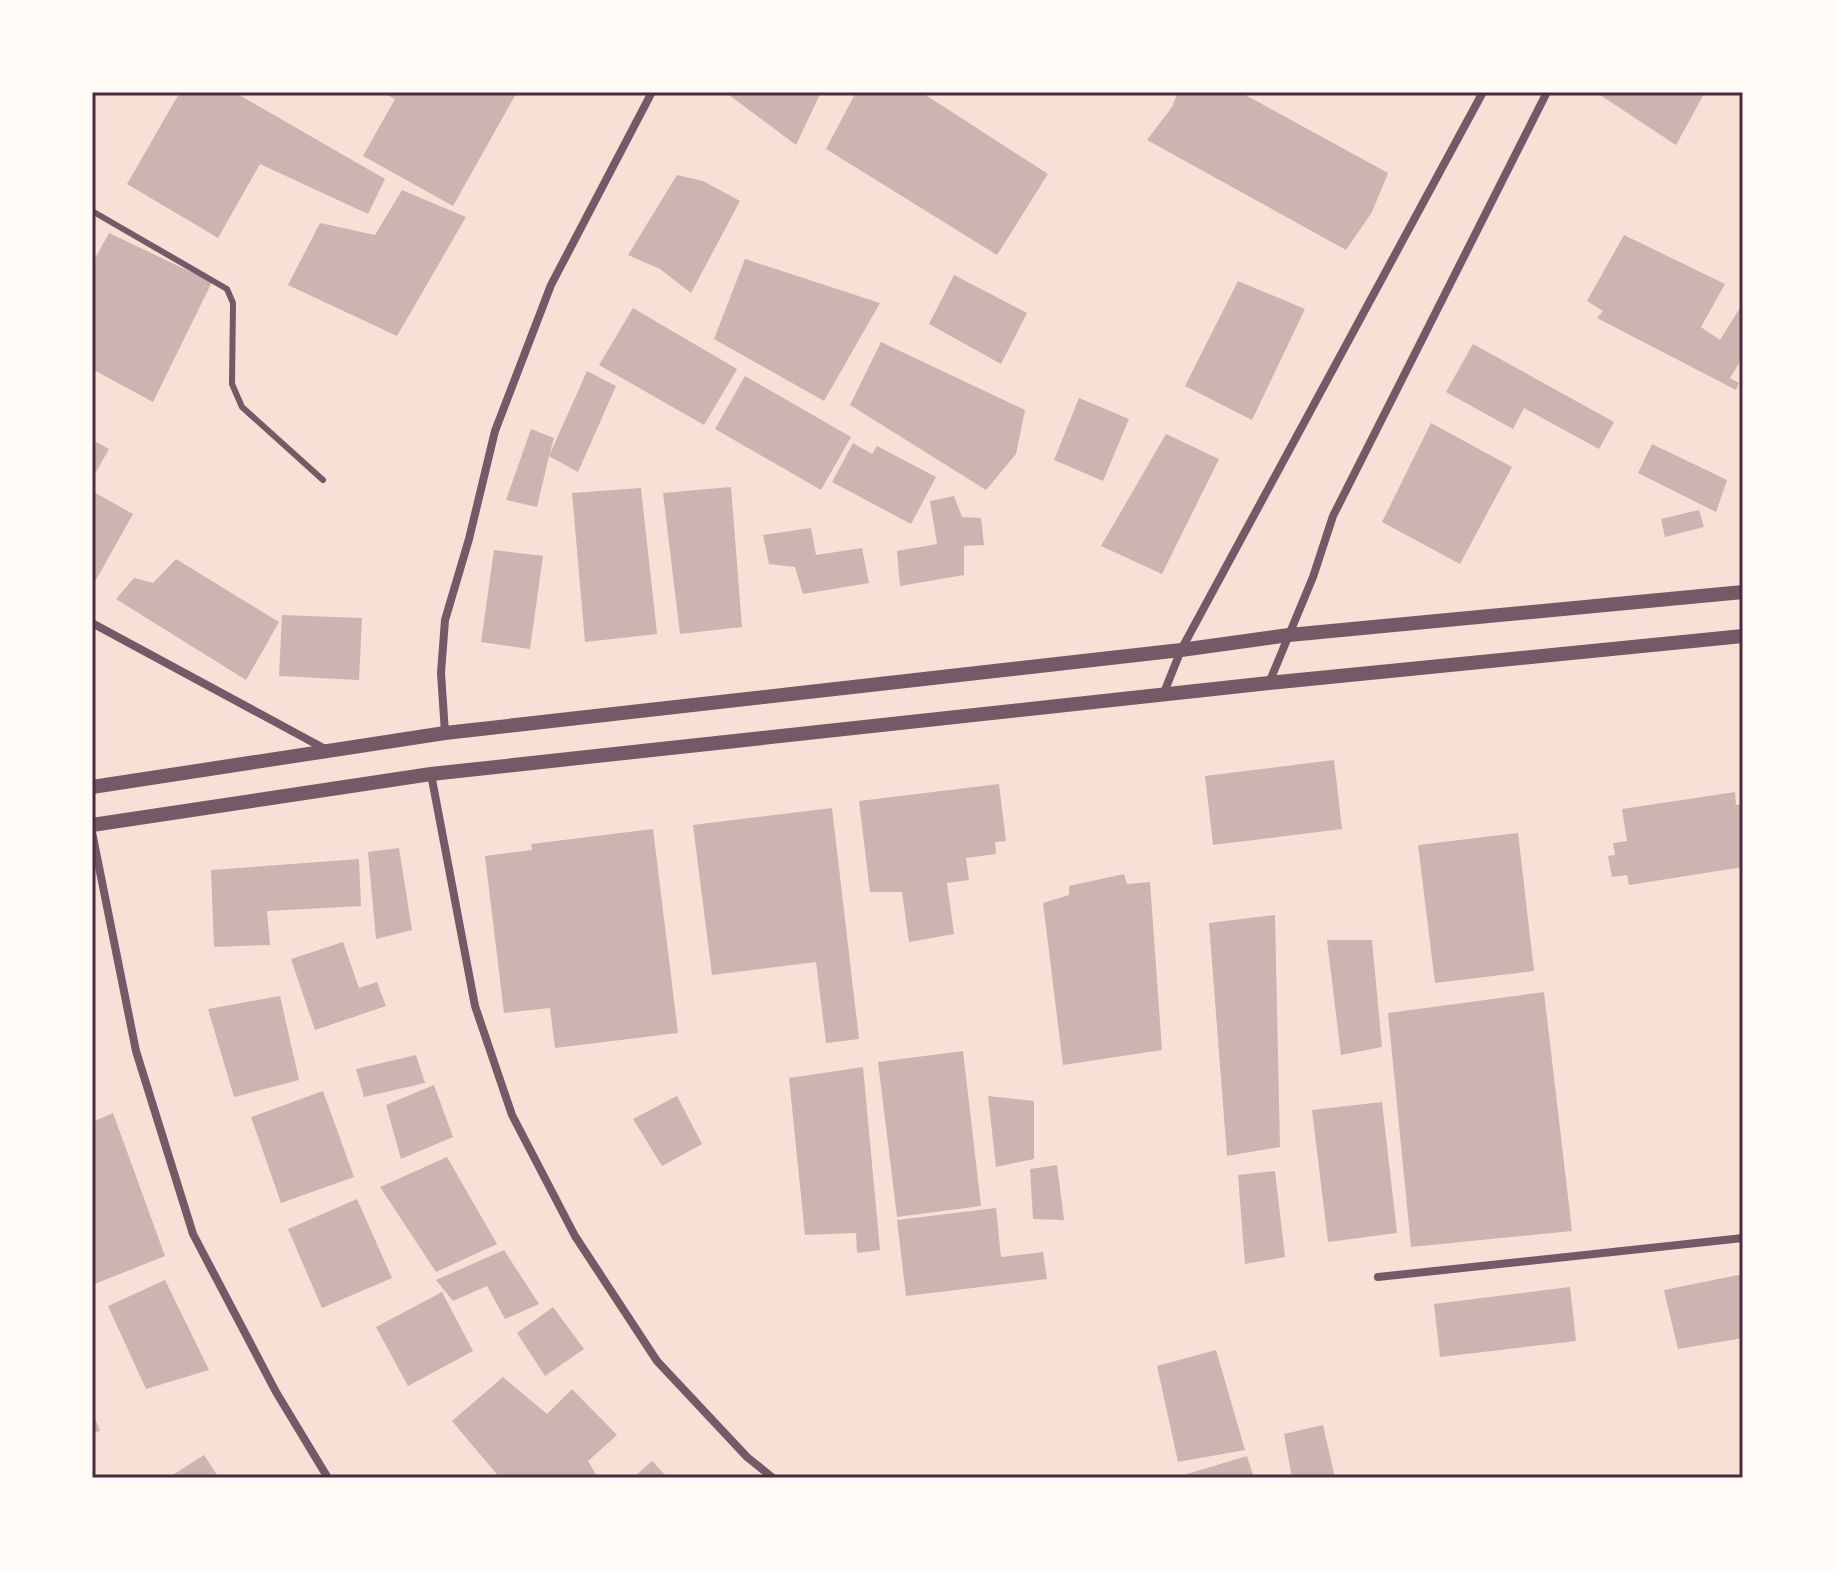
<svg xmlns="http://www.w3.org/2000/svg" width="1835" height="1570" viewBox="0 0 1835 1570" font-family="'IBM Plex Sans',sans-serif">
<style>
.building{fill:#ccb4b1}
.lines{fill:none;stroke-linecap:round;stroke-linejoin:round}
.service{stroke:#755966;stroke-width:6}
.minor{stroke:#755966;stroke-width:8}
.tertiary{stroke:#755966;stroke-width:14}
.neatline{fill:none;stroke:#4a2c40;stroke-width:3}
</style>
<rect width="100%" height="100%" fill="#f7e1d7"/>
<g class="building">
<polygon points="180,92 234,92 385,179 368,214 260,164 218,238 127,184"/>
<polygon points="381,92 517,92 453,206 363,156 395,99"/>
<polygon points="725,92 821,92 796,145"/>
<polygon points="856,92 921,92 1048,174 997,255 826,149"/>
<polygon points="1178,92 1240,92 1388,173 1372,212 1346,250 1147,140 1172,107"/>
<polygon points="1602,92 1705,92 1676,145 1600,95"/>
<polygon points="677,175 703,181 740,201 691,293 660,269 628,255"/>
<polygon points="402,190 466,217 397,336 288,285 320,223 375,235"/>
<polygon points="109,233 212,282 153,402 92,369 92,264"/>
<polygon points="1624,235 1725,284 1701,327 1720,340 1743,303 1743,357 1730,378 1739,383 1736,390 1597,318 1603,311 1587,301"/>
<polygon points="745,259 880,303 824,401 714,339"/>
<polygon points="954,275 1027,313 1001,364 929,324"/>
<polygon points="1238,281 1305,309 1252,420 1185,386"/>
<polygon points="633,308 737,369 704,425 599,365"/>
<polygon points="881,342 1025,410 1016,454 986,490 850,405"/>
<polygon points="1473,344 1614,422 1599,449 1524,408 1513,429 1446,392"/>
<polygon points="587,371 616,386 578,472 549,456 537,507 506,500 531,429 554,438 549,456"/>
<polygon points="745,376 851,437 821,490 715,429"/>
<polygon points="1079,398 1129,419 1103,481 1054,460"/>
<polygon points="1431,423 1512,467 1460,564 1382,522"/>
<polygon points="1166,434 1219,459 1162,574 1101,546"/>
<polygon points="92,440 109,449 92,479"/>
<polygon points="853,443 872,454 877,446 936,477 911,524 832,482"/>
<polygon points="1652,444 1727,480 1716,512 1638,473"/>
<polygon points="731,487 742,627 680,634 663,493"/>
<polygon points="641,488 657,634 585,642 572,493"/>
<polygon points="92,491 133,514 92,587"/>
<polygon points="954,496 962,517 981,518 984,545 964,546 964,575 900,586 897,551 937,544 930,501"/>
<polygon points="1699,510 1704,527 1665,537 1661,519"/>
<polygon points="811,528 816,555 862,548 869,583 803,594 795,567 769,564 763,535"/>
<polygon points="494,550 543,556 530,649 481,642"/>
<polygon points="176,559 279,622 246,680 116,599 134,578 153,583"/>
<polygon points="282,615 362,618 359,680 279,676"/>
<polygon points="1334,760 1342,829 1213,845 1205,776"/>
<polygon points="999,784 1006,841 995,842 996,854 966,858 969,880 947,883 954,934 909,942 902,892 870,892 859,801"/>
<polygon points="1735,792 1736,805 1743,804 1743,867 1629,885 1627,875 1612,877 1608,856 1615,855 1613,843 1627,841 1622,809"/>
<polygon points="832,808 859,1039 826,1043 816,962 712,975 693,825"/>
<polygon points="653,829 678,1033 555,1048 550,1008 504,1013 485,856 532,850 531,844"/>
<polygon points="1518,833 1534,971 1435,983 1418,845"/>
<polygon points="399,848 412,930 376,939 368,852"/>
<polygon points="359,859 361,906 267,911 270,945 214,947 211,870"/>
<polygon points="1124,874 1127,884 1150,882 1162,1050 1063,1065 1043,903 1069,895 1069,886"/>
<polygon points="1275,915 1280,1147 1227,1156 1209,923"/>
<polygon points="1327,940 1372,940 1382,1047 1341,1055"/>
<polygon points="343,942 359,988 377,982 386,1006 315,1030 291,959"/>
<polygon points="1544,992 1572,1231 1411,1247 1388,1013"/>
<polygon points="280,996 299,1080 234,1097 208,1009"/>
<polygon points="963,1051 981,1206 897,1217 878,1062"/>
<polygon points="416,1055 425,1083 364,1097 356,1069"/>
<polygon points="863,1067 880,1250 857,1253 856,1233 805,1235 789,1078"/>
<polygon points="434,1085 453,1137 401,1159 386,1105"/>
<polygon points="323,1091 354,1177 281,1203 251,1117"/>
<polygon points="677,1096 702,1144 662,1166 633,1119"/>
<polygon points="988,1096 1034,1101 1034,1159 996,1167"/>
<polygon points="1382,1102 1397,1233 1328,1242 1312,1110"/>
<polygon points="113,1113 165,1256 92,1285 92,1122"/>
<polygon points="447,1157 497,1244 436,1272 380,1187"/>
<polygon points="1057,1165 1064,1220 1033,1219 1030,1169"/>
<polygon points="1275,1171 1285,1257 1245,1264 1238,1175"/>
<polygon points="357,1199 392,1278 322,1308 288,1229"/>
<polygon points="996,1208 1001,1257 1043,1252 1047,1279 906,1296 897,1220"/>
<polygon points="504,1250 539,1304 505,1319 487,1286 453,1301 436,1280"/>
<polygon points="1743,1274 1743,1338 1678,1349 1664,1290"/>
<polygon points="165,1280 209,1370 146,1389 108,1306"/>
<polygon points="1570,1287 1576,1341 1440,1357 1434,1304"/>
<polygon points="442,1292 473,1351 408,1386 376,1327"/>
<polygon points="553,1307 584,1349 545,1376 517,1333"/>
<polygon points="1216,1350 1245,1450 1178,1462 1157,1366"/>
<polygon points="503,1377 547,1414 572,1389 617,1435 588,1461 598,1478 500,1478 452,1421"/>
<polygon points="92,1410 100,1431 92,1433"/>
<polygon points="1323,1425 1335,1478 1292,1478 1284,1434"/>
<polygon points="204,1455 219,1478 168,1478"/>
<polygon points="1247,1456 1254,1478 1188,1478 1187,1474"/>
<polygon points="652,1461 668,1478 633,1478"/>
</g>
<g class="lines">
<polyline class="service" points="92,211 227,289 233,303 232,384 242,407 323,480"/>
<g class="minor">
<polyline points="92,623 327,750"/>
<polyline points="1269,683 1313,577 1333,516 1547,92"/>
<polyline points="1163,695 1181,650 1483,92"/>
<polyline points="445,733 441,673 445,620 469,539 495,431 551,285 652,92"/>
<polyline points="431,774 475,1006 512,1115 575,1236 657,1361 747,1457 773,1478"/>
<polyline points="92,832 136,1051 193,1234 276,1392 328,1478"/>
<polyline points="1378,1277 1743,1238"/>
</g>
<g class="tertiary">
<polyline points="92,787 445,733 1181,650 1289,635 1743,592"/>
<polyline points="92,825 431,774 1269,683 1743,636"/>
</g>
</g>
<rect width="1835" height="1570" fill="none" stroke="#fffaf5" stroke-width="188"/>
<rect x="94" y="94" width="1647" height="1382" class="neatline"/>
</svg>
